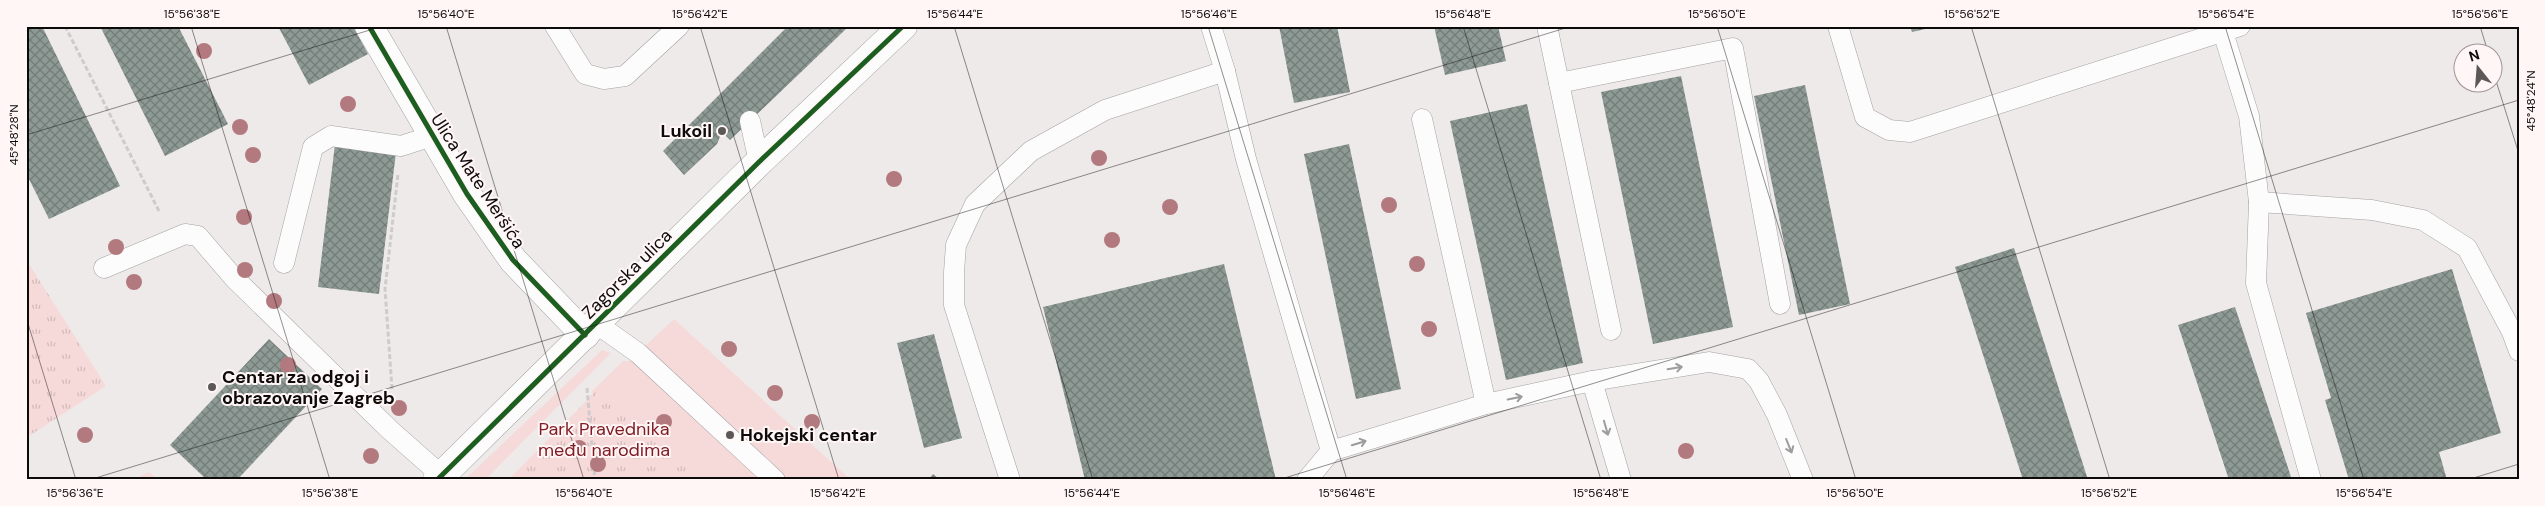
<svg xmlns="http://www.w3.org/2000/svg" width="2545" height="506" viewBox="0 0 2545 506" font-family="'DM Sans',sans-serif">
<style>
.grass{fill:#f6dad9}
.park{fill:url(#park-tufts)}
.building{fill:url(#building-cross-hatch)}
.lines{fill:none;stroke-linecap:round;stroke-linejoin:round}
.service-casing{stroke:#a4a1a1;stroke-width:21}
.minor-casing{stroke:#a4a1a1;stroke-width:29}
.tertiary-casing{stroke:#a4a1a1;stroke-width:29}
.path{stroke:#cdcbcb;stroke-width:3;stroke-dasharray:5 2.5;stroke-linecap:butt}
.service{stroke:#fdfcfc;stroke-width:20}
.minor{stroke:#fdfcfc;stroke-width:28}
.tertiary{stroke:#fdfcfc;stroke-width:28}
.cycleway-casing{stroke:#fff6f5;stroke-width:8}
.cycleway{stroke:#1b5e20;stroke-width:5}
.tree{fill:#b2797e}
.oneway{stroke:#9d9b9b}
.ticks{fill:none;stroke:#0d0a0a;stroke-width:1;stroke-opacity:0.45}
.poi-dot{fill:#5c5858;stroke:#fff6f5;stroke-width:2}
.labels{text-anchor:middle;dominant-baseline:central;stroke-width:4;stroke-linejoin:round;paint-order:stroke}
.poi-label{font-size:18px;font-weight:bold;fill:#0d0a0a;stroke:#fff6f5;text-anchor:start}
.street-label{font-size:18px;fill:#0d0a0a;stroke:#fff6f5}
.park-label{font-size:18px;fill:#801c25;stroke:#fff6f5}
.neatline{fill:none;stroke:#0d0a0a;stroke-width:2}
.ticks-label{font-size:12px;text-anchor:middle;fill:#0d0a0a}
</style>
<defs>
<pattern id="park-tufts" width="24" height="20" patternUnits="userSpaceOnUse" patternTransform="scale(1.25)"><rect width="24" height="20" fill="#f6dad9"/><path d="M3 7l-1-3M5 7V3M7 7l1-3M15 17l-1-3M17 17v-4M19 17l1-3" fill="none" stroke="#d2bab9"/></pattern>
<pattern id="building-cross-hatch" width="8" height="8" patternUnits="userSpaceOnUse" patternTransform="scale(1.25)"><rect width="8" height="8" fill="#8e9a95"/><path d="M0 0l8 8M0 8l8-8" fill="none" stroke="#727c78"/></pattern>
</defs>
<rect width="100%" height="100%" fill="#efeaea"/>
<g class="grass">
<polygon points="674,319 851,480 601,480 600,438 592,391 623,361 629,361"/>
<polygon points="602,350 611,353 485,480 464,480"/>
<polygon points="149,472 159,480 133,480"/>
</g>
<g class="park">
<polygon points="26,259 106,386 26,438"/>
<polygon points="602,385 615,396 708,480 508,480"/>
</g>
<g class="building">
<polygon points="26,26 42,26 120,186 49,219 26,173"/>
<polygon points="100,26 178,26 228,124 165,156"/>
<polygon points="278,26 353,26 368,54 309,85"/>
<polygon points="788,26 844,26 846,29 730,140 722,132 717,144 684,175 663,151"/>
<polygon points="1279,26 1337,26 1350,92 1294,103"/>
<polygon points="1434,26 1498,26 1506,61 1445,75"/>
<polygon points="1910,26 1934,26 1934,27 1912,32"/>
<polygon points="1681,76 1733,327 1653,344 1601,92"/>
<polygon points="1805,85 1850,304 1799,315 1754,96"/>
<polygon points="1527,104 1583,363 1506,380 1450,121"/>
<polygon points="335,144 396,152 379,294 318,287"/>
<polygon points="1349,144 1401,389 1356,399 1304,154"/>
<polygon points="2014,248 2088,480 2023,480 1955,267"/>
<polygon points="1224,264 1276,480 1085,480 1043,307"/>
<polygon points="2452,269 2501,433 2439,452 2447,480 2349,480 2325,400 2331,398 2306,313"/>
<polygon points="2235,307 2292,480 2229,480 2178,325"/>
<polygon points="934,334 962,438 924,448 897,343"/>
<polygon points="269,339 322,389 237,480 207,480 170,445"/>
<polygon points="933,474 940,480 928,480"/>
</g>
<g class="lines">
<g class="service-casing">
<g id="service">
<polyline points="555,26 585,74 604,79 625,76 679,26"/>
<polyline points="1211,26 1225,71 1246,159 1331,451"/>
<polyline points="1547,26 1611,330"/>
<polyline points="1838,26 1865,117 1889,130 1910,132 2240,26"/>
<polyline points="2223,32 2249,116 2259,202 2256,283 2311,480"/>
<polyline points="1559,83 1733,48 1780,304"/>
<polyline points="1422,119 1486,404"/>
<polyline points="750,121 759,162"/>
<polyline points="2259,202 2372,210 2423,220 2467,248 2512,332 2519,351"/>
<polyline points="284,263 313,147 331,136 401,146 432,136"/>
<polyline points="104,268 185,234 198,236 234,278 390,430 441,475"/>
<polyline points="597,324 638,353 775,480"/>
<polyline points="1592,381 1621,480"/>
<polyline points="1010,480 954,305 954,272 956,245 975,204 1031,151 1105,110 1225,71"/>
<polyline points="1307,480 1331,451 1486,404 1592,381 1709,362 1748,369 1759,381 1777,415 1803,480"/>
</g>
</g>
<g class="minor-casing">
<polyline id="minor" points="369,26 467,194 513,260 585,335"/>
</g>
<g class="tertiary-casing">
<polyline id="tertiary" points="437,480 759,162 903,26"/>
</g>
<g class="path">
<polyline points="65,26 160,213"/>
<polyline points="587,388 595,480"/>
<polyline points="392,389 385,289 398,174"/>
</g>
<use href="#service" class="service"/>
<use href="#minor" class="minor"/>
<use href="#tertiary" class="tertiary"/>
<g class="cycleway-casing">
<g id="cycleway">
<polyline points="369,26 467,194 513,260 585,335"/>
<polyline points="437,480 759,162 903,26"/>
</g>
</g>
<use href="#cycleway" class="cycleway"/>
</g>
<g class="tree">
<circle cx="204" cy="51" r="8"/>
<circle cx="348" cy="104" r="8"/>
<circle cx="240" cy="127" r="8"/>
<circle cx="253" cy="155" r="8"/>
<circle cx="1099" cy="158" r="8"/>
<circle cx="894" cy="179" r="8"/>
<circle cx="1389" cy="205" r="8"/>
<circle cx="1170" cy="207" r="8"/>
<circle cx="244" cy="217" r="8"/>
<circle cx="1112" cy="240" r="8"/>
<circle cx="116" cy="247" r="8"/>
<circle cx="1417" cy="264" r="8"/>
<circle cx="245" cy="270" r="8"/>
<circle cx="134" cy="282" r="8"/>
<circle cx="274" cy="301" r="8"/>
<circle cx="1429" cy="329" r="8"/>
<circle cx="729" cy="349" r="8"/>
<circle cx="288" cy="365" r="8"/>
<circle cx="775" cy="393" r="8"/>
<circle cx="399" cy="408" r="8"/>
<circle cx="664" cy="422" r="8"/>
<circle cx="812" cy="422" r="8"/>
<circle cx="85" cy="435" r="8"/>
<circle cx="579" cy="448" r="8"/>
<circle cx="1686" cy="451" r="8"/>
<circle cx="371" cy="456" r="8"/>
<circle cx="598" cy="464" r="8"/>
</g>
<defs><path id="oneway-shaft" d="M-6 0H5M1.5-3L5.5 0L1.5 3" fill="none" stroke-width="1.6" stroke-linecap="round" stroke-linejoin="round" transform="scale(1.25)"/></defs>
<g class="oneway">
<use href="#oneway-shaft" transform="translate(1675 368) rotate(-9)"/>
<use href="#oneway-shaft" transform="translate(1515 398) rotate(-12)"/>
<use href="#oneway-shaft" transform="translate(1606 428) rotate(74)"/>
<use href="#oneway-shaft" transform="translate(1359 443) rotate(-17)"/>
<use href="#oneway-shaft" transform="translate(1789 446) rotate(68)"/>
</g>
<path class="ticks" d="M191,26l139,454M446,26l138,454M700,26l139,454M954,26l139,454M1208,26l139,454M1463,26l138,454M1717,26l139,454M1971,26l139,454M2225,26l139,454M2480,26l8,26M2492,68l27,86M26,135l357,-109M26,317l50,163M89,480l1483,-454M1278,480l1241,-380M2467,480l52,-16"/>
<g class="poi-dot">
<circle cx="722" cy="131" r="5"/>
<circle cx="212" cy="387" r="5"/>
<circle cx="730" cy="435" r="5"/>
</g>
<g class="labels">
<g class="poi-label">
<text x="712" y="131" text-anchor="end">Lukoil</text>
<text x="222" y="377">Centar za odgoj i<tspan x="222" dy="21">obrazovanje Zagreb</tspan></text>
<text x="740" y="435">Hokejski centar</text>
</g>
<g class="street-label">
<text transform="translate(478 181) rotate(57)">Ulica Mate Meršića</text>
<text transform="translate(627 274) rotate(-45)">Zagorska ulica</text>
</g>
<g class="park-label">
<text x="604" y="429">Park Pravednika<tspan x="604" dy="21">među narodima</tspan></text>
</g>
</g>
<rect width="2545" height="506" fill="none" stroke="#fff6f5" stroke-width="55"/>
<g transform="translate(2478 68) rotate(343)"><circle r="24" fill="#fff6f5" stroke="#9e9897"/>
<path d="M0-4L9 19L0 12L-9 19Z" fill="#5c5858"/>
<text y="-8" font-size="14" font-weight="bold" text-anchor="middle" fill="#0d0a0a">N</text>
</g>
<rect x="28" y="28" width="2490" height="450" class="neatline"/>
<g class="ticks-label">
<text x="192" y="18">15°56'38"E</text>
<text x="446" y="18">15°56'40"E</text>
<text x="700" y="18">15°56'42"E</text>
<text x="955" y="18">15°56'44"E</text>
<text x="1209" y="18">15°56'46"E</text>
<text x="1463" y="18">15°56'48"E</text>
<text x="1717" y="18">15°56'50"E</text>
<text x="1972" y="18">15°56'52"E</text>
<text x="2226" y="18">15°56'54"E</text>
<text x="2480" y="18">15°56'56"E</text>
<text transform="translate(2531 101) rotate(-90)" y="4">45°48'24"N</text>
<text transform="translate(14 135) rotate(-90)" y="4">45°48'28"N</text>
<text x="75" y="497">15°56'36"E</text>
<text x="330" y="497">15°56'38"E</text>
<text x="584" y="497">15°56'40"E</text>
<text x="838" y="497">15°56'42"E</text>
<text x="1092" y="497">15°56'44"E</text>
<text x="1347" y="497">15°56'46"E</text>
<text x="1601" y="497">15°56'48"E</text>
<text x="1855" y="497">15°56'50"E</text>
<text x="2109" y="497">15°56'52"E</text>
<text x="2364" y="497">15°56'54"E</text>
</g>
</svg>
